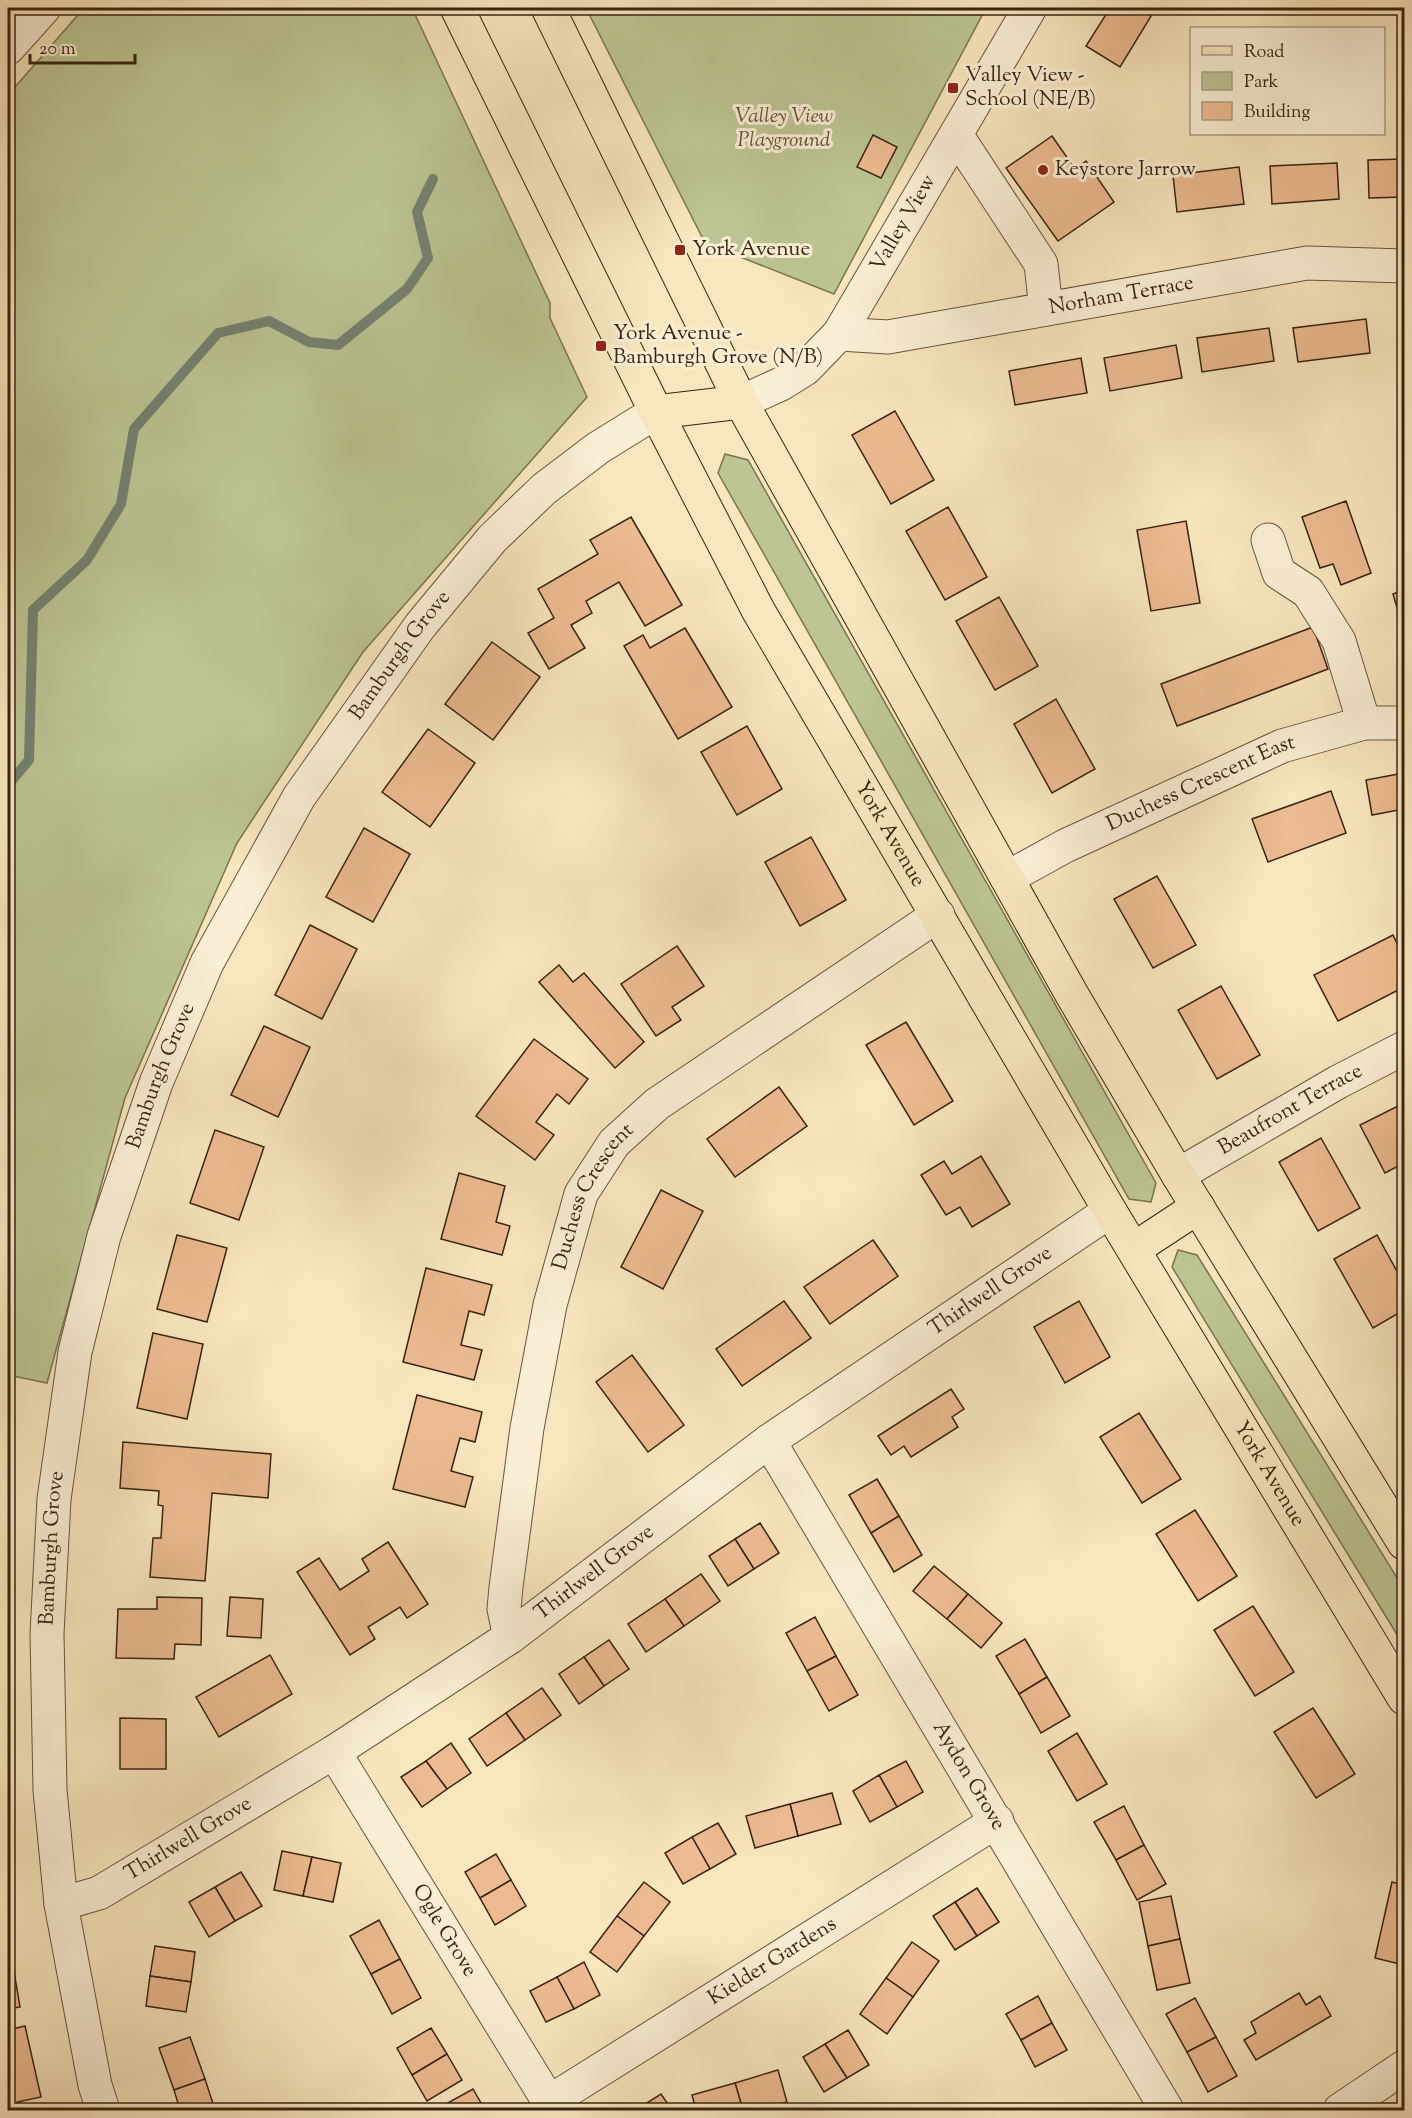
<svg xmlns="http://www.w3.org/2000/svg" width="1412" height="2118" viewBox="0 0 1412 2118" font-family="'Sorts Mill Goudy',serif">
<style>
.green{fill:#bcc593;stroke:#7a7452;stroke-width:1.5}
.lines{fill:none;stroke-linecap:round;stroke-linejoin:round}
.stream{stroke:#758271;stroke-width:10}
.building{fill:#edbb91;stroke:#382412;stroke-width:1.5}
.minor-casing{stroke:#68543d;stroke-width:35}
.major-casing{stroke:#382412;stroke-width:35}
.minor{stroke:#faefd5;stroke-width:33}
.major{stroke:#f8e6be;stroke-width:33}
.poi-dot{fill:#8f2418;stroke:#faefd5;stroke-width:2}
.labels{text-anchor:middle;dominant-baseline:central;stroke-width:6;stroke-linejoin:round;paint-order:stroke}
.poi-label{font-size:21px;fill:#382412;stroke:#faefd5;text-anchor:start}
.park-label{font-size:21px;font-style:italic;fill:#605439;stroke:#faefd5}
.street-label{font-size:21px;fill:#382412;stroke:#faefd5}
</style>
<rect width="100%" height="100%" fill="#f8e6be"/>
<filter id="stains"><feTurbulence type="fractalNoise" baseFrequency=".00333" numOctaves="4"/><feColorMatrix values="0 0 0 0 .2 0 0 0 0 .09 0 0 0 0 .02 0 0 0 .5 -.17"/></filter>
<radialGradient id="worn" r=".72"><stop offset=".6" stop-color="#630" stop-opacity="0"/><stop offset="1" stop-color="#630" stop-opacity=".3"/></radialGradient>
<g class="green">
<polygon points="84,8 412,8 550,303 550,318 587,397 363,652 237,843 125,1098 47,1383 8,1375 8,95"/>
<polygon points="586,8 986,8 834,294 705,243"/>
<polygon points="725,454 748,460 1156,1183 1151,1202 1129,1199 718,473"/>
<polygon points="1178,1250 1197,1255 1404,1589 1404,1646 1172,1267"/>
</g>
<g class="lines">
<polyline class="stream" points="8,785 29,760 33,610 87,560 121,504 134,429 218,333 269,321 309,342 338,345 407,289 428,258 417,212 433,179"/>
</g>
<g class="building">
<polygon points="1110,8 1156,8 1120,67 1086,46"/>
<polygon points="873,135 897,147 881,178 857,167"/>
<polygon points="1052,136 1075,169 1086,161 1114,202 1058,241 1006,168"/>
<polygon points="1404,159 1404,197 1369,198 1368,160"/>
<polygon points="1337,163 1339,199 1272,204 1270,166"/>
<polygon points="1239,167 1244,204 1177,212 1173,175"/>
<polygon points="1366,319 1370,353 1298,362 1293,328"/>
<polygon points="1400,320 1404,320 1404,354 1399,354"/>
<polygon points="1269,328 1274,361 1202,372 1197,338"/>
<polygon points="1176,345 1182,378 1110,391 1104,358"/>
<polygon points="1081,358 1087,393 1015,405 1009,371"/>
<polygon points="895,411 934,480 891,504 852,435"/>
<polygon points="1346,501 1371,573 1341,585 1333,564 1320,568 1302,517"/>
<polygon points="948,507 987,577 945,600 906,531"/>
<polygon points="631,517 682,605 645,626 619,582 586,601 592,613 571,625 585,648 549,669 528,633 554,618 538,589 598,554 590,540"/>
<polygon points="1186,521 1200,603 1151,611 1137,530"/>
<polygon points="1404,590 1404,632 1393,594"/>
<polygon points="999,597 1038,666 995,690 956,621"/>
<polygon points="1313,627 1328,669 1177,726 1161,684"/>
<polygon points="685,628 732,707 678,739 624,646 643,635 650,648"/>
<polygon points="492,642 540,677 493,740 445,704"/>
<polygon points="1056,699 1095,769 1052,793 1014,724"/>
<polygon points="747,726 782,789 737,815 701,752"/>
<polygon points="428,729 475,763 430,827 382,792"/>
<polygon points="1404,773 1404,809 1372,815 1366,780"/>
<polygon points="1331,791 1346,833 1268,862 1252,819"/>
<polygon points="364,828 410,854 373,922 326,897"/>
<polygon points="811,837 846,900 800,926 765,862"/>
<polygon points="1157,876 1196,945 1153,968 1114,899"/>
<polygon points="310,925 357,949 322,1019 275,995"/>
<polygon points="1393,935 1404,958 1404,987 1338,1021 1314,975"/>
<polygon points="677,946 704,986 672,1007 681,1020 656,1036 621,984"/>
<polygon points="559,965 573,982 584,973 644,1042 615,1068 539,982"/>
<polygon points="1221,986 1260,1055 1217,1079 1178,1010"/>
<polygon points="906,1022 953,1101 914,1125 866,1045"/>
<polygon points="264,1026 310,1047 278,1117 231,1095"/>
<polygon points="534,1039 588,1079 569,1104 557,1094 536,1122 554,1135 535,1160 476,1116"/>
<polygon points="779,1087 807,1126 735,1177 707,1139"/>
<polygon points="1404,1103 1404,1163 1385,1173 1360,1125"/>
<polygon points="215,1130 264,1147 239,1220 190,1203"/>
<polygon points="1321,1138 1360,1208 1318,1231 1279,1162"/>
<polygon points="981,1156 1010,1204 972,1227 960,1207 946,1215 921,1175 944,1161 952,1174"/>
<polygon points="459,1173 505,1186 496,1222 510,1226 502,1255 441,1239"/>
<polygon points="661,1190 703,1211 663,1289 621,1267"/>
<polygon points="177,1235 227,1248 207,1322 157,1309"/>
<polygon points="1377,1235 1404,1284 1404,1310 1373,1328 1334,1259"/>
<polygon points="873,1240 898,1276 830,1324 804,1287"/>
<polygon points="426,1268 492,1285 484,1315 469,1311 461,1345 482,1350 474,1380 403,1362"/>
<polygon points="784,1301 811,1338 742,1386 716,1349"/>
<polygon points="1079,1301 1110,1357 1065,1383 1034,1327"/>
<polygon points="153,1333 203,1344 187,1419 137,1408"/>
<polygon points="632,1355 684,1425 648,1452 596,1382"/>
<polygon points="8,1388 12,1389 8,1426"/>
<polygon points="951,1389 964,1409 952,1417 958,1427 911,1457 904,1446 891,1455 878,1436"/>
<polygon points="417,1395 482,1412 475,1442 460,1438 451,1471 473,1477 465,1507 393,1489"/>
<polygon points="1139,1413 1181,1479 1142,1503 1100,1437"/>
<polygon points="123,1442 271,1454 268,1498 212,1493 205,1581 150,1577 153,1538 161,1538 163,1506 158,1505 159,1491 120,1488"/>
<polygon points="877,1479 899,1516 871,1533 849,1495"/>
<polygon points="1195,1510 1237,1576 1198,1601 1156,1534"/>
<polygon points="899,1516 922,1555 894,1572 871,1533"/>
<polygon points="760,1523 779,1553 754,1569 735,1539"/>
<polygon points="735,1539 754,1569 728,1586 709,1556"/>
<polygon points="388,1542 428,1604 407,1618 400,1607 368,1627 375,1639 350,1655 297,1572 319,1558 340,1590 369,1571 362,1559"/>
<polygon points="934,1566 968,1594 947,1619 913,1591"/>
<polygon points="701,1574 720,1601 684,1626 665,1599"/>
<polygon points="968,1594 1002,1623 981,1648 947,1619"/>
<polygon points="157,1597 202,1598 201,1645 175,1644 174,1659 116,1658 118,1609 157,1609"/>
<polygon points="230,1597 263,1599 261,1638 227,1636"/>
<polygon points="665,1599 684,1626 646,1652 628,1624"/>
<polygon points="1253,1606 1294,1672 1255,1696 1214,1630"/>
<polygon points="815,1617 836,1656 807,1671 786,1633"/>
<polygon points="1025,1639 1047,1677 1019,1694 996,1656"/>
<polygon points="609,1640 629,1669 604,1686 584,1657"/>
<polygon points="270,1655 292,1694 219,1737 196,1697"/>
<polygon points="836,1656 858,1695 829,1711 807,1671"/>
<polygon points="584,1657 604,1686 579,1704 559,1674"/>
<polygon points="1047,1677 1070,1716 1041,1733 1019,1694"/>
<polygon points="542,1688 561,1715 525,1740 506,1713"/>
<polygon points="1313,1708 1355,1774 1316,1798 1274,1732"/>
<polygon points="506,1713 525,1740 487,1766 469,1739"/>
<polygon points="120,1718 166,1719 166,1769 120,1769"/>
<polygon points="1077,1733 1107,1784 1077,1801 1048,1751"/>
<polygon points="451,1743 471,1773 447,1789 426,1761"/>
<polygon points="426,1761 447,1789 422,1807 401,1777"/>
<polygon points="906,1761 923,1792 897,1807 879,1775"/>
<polygon points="879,1775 897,1807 870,1822 853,1791"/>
<polygon points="832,1793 841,1824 798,1836 790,1804"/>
<polygon points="790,1804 798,1836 755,1848 746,1816"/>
<polygon points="1124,1806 1144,1845 1116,1860 1094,1822"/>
<polygon points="718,1823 736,1854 710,1869 692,1837"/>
<polygon points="692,1837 710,1869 683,1884 665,1853"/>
<polygon points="1144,1845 1166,1884 1137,1900 1116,1860"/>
<polygon points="282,1851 312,1857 303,1896 274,1890"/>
<polygon points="496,1854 511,1880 480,1898 465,1872"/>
<polygon points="312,1857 341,1863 333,1902 303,1896"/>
<polygon points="241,1872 262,1906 235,1921 215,1887"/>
<polygon points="511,1880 526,1906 495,1925 480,1898"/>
<polygon points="644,1882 670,1902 644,1936 617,1916"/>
<polygon points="1392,1882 1404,1885 1404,1965 1375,1958"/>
<polygon points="215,1887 235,1921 209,1937 189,1902"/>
<polygon points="977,1888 999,1922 977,1936 955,1902"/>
<polygon points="1171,1896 1180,1939 1148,1946 1139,1902"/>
<polygon points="955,1902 977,1936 955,1950 933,1916"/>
<polygon points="617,1916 644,1936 617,1972 590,1952"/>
<polygon points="379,1920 400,1959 371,1974 350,1936"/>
<polygon points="8,1935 20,2007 8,2009"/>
<polygon points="1180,1939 1190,1983 1157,1990 1148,1946"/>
<polygon points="912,1942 939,1961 913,1997 886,1978"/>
<polygon points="155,1946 195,1952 191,1982 150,1976"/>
<polygon points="400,1959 421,1998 392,2014 371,1974"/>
<polygon points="584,1962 600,1995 574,2009 557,1977"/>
<polygon points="150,1976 191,1982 186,2012 146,2006"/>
<polygon points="557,1977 574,2009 546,2022 530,1991"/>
<polygon points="886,1978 913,1997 887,2034 860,2014"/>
<polygon points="1299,1993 1306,2005 1320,1996 1331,2016 1256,2060 1244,2040 1256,2033 1251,2022"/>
<polygon points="1038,1996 1052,2023 1021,2040 1006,2014"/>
<polygon points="1195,1998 1216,2037 1187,2052 1166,2014"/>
<polygon points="1052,2023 1067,2050 1035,2067 1021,2040"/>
<polygon points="25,2026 41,2097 8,2104 8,2030"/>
<polygon points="431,2028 447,2054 412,2075 397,2048"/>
<polygon points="848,2030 869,2065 847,2078 825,2044"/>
<polygon points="190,2037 205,2079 174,2090 159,2048"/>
<polygon points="1216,2037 1237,2076 1208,2092 1187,2052"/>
<polygon points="825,2044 847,2078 824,2092 803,2057"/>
<polygon points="447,2054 462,2080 427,2101 412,2075"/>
<polygon points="778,2070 787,2102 758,2110 743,2110 735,2083"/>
<polygon points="205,2079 215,2110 180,2110 174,2090"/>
<polygon points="735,2083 743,2110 696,2110 692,2095"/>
<polygon points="473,2089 485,2110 447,2110 444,2105"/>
<polygon points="661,2094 672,2110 641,2110 639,2108"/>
</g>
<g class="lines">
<g class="minor-casing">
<g id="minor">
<polyline points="8,48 44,8"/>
<polyline points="957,136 1041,264 1046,309"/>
<path id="s1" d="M839,334l49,3 419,-74 97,3"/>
<path id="s2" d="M741,402l40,-18 24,-15 34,-35 191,-326"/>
<polyline points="1268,540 1279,573 1308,592 1339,641 1364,723"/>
<path id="s3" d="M1007,878l58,-32 217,-100 82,-23h40"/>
<path id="s4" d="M1178,1175l160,-93 66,-34"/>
<path id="s5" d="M769,1441l398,669"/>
<path id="s6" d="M510,1637l-6,-28 2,-22 21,-159 23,-123 31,-111 33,-51 43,-39 281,-189"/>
<path id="s7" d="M334,1752l220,358"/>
<path id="s8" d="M61,1904l38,-11 235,-141 176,-115 259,-196 341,-230"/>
<path id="s9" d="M549,2102l448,-281"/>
<path id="s10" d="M103,2110l-8,-25 -34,-181 -11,-114 -3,-156 7,-135 21,-147 29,-116 52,-153 51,-120 92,-166 121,-171 72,-87 52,-50 54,-41 58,-36"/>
<polyline points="1340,2110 1404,2067"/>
</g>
</g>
<g class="major-casing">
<g id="major">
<path id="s11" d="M457,8l199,404 102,198 352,601 294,487"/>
<polyline points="548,8 741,402 1071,993 1178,1175 1404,1543"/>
<polyline points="656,412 741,402"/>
<polyline points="1134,1249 1198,1207"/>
</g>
</g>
<use href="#minor" class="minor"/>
<use href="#major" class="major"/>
</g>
<g class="poi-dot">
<rect x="947" y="82" width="12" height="12" rx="3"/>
<circle cx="1043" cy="170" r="6"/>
<rect x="674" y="244" width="12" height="12" rx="3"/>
<rect x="595" y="340" width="12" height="12" rx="3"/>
</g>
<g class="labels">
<g class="poi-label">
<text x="965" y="76">Valley View -<tspan x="965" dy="24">School (NE/B)</tspan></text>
<text x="1055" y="170">Keystore Jarrow</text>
<text x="692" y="250">York Avenue</text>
<text x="613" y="334">York Avenue -<tspan x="613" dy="24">Bamburgh Grove (N/B)</tspan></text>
</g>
<g class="park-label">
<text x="784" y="117">Valley View<tspan x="784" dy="24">Playground</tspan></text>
</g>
<g class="street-label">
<text stroke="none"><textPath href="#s2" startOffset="249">Valley View</textPath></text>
<text stroke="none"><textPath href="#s1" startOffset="286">Norham Terrace</textPath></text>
<text stroke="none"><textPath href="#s10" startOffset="1540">Bamburgh Grove</textPath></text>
<text stroke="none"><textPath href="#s3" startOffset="216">Duchess Crescent East</textPath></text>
<text stroke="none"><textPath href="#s11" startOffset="933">York Avenue</textPath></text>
<text stroke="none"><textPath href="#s10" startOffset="1054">Bamburgh Grove</textPath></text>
<text stroke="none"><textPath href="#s4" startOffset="130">Beaufront Terrace</textPath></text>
<text stroke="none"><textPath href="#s6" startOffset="454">Duchess Crescent</textPath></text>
<text stroke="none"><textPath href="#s8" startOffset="1116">Thirlwell Grove</textPath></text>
<text stroke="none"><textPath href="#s11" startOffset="1677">York Avenue</textPath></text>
<text stroke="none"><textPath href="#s10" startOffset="567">Bamburgh Grove</textPath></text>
<text stroke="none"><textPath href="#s8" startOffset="630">Thirlwell Grove</textPath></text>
<text stroke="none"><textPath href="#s5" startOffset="390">Aydon Grove</textPath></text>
<text stroke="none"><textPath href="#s8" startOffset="144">Thirlwell Grove</textPath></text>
<text stroke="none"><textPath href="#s7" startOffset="210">Ogle Grove</textPath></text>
<text stroke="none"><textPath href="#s9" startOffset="264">Kielder Gardens</textPath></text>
</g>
</g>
<rect width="1412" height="2118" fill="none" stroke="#f8e6be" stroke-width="30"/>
<rect x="9" y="9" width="1394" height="2100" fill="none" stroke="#382412" stroke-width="3"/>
<rect x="15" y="15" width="1382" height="2088" fill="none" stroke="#382412" stroke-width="1.5"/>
<rect x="1190" y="27" width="195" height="108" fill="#faefd5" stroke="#ac9e87" stroke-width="1.5"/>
<rect x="1202" y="46" width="30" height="9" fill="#f8e6be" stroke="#ac9e87" stroke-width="1.5"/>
<text x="1244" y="57" font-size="18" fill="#382412">Road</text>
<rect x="1202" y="72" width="30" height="18" fill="#bcc593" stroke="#ac9e87" stroke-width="1.5"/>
<text x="1244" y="87" font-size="18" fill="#382412">Park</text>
<rect x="1202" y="102" width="30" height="18" fill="#edbb91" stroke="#ac9e87" stroke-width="1.5"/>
<text x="1244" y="117" font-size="18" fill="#382412">Building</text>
<path d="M30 54v9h105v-9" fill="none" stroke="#382412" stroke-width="3"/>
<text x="39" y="54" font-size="18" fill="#382412" stroke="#faefd5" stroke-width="4.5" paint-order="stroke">20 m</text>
<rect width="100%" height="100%" filter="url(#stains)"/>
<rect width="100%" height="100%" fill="url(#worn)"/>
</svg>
